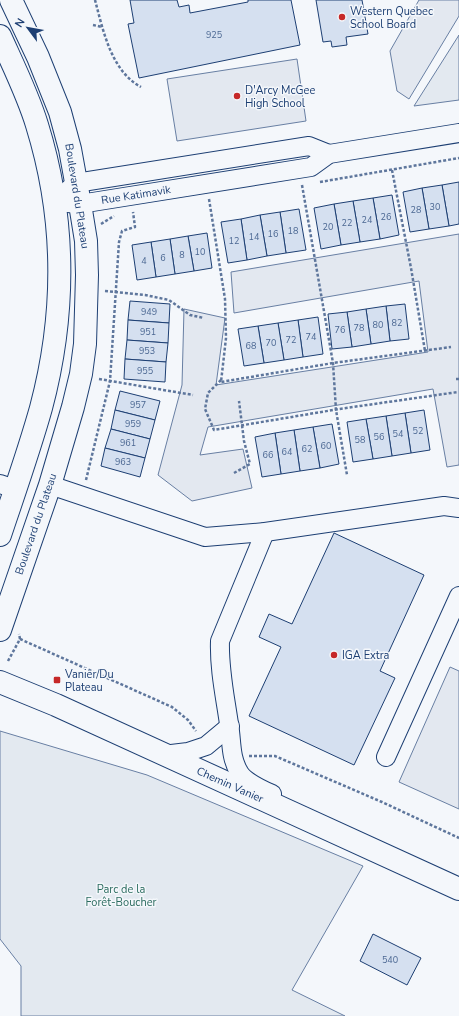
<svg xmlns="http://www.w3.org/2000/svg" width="459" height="1016" viewBox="0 0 459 1016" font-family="'Nunito Sans',sans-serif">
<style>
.green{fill:#e3e9f0;stroke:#687fa3}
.parking{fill:#e3e8f0;stroke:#687fa3}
.building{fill:#d5e0f0;stroke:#1d3f73}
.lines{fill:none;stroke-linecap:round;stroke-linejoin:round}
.minor-casing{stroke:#1d3f73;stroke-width:20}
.major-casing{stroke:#1d3f73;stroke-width:24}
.path{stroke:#5e769c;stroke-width:2.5;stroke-dasharray:3 2;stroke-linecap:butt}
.minor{stroke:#f4f7fb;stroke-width:18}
.major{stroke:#f4f7fb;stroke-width:22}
.poi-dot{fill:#c62828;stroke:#f4f7fb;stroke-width:1.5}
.labels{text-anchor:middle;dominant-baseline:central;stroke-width:3;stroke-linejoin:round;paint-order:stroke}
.number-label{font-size:9px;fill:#4b6792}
.poi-label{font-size:11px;fill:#1d3f73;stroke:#f4f7fb;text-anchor:start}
.street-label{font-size:11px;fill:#1d3f73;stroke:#f4f7fb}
.park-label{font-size:11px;fill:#2c6c60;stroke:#f4f7fb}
</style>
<rect width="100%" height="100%" fill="#f4f7fb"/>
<g class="green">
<polygon points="459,35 459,100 414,106"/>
<polygon points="0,731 147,775 363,866 292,990 345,1016 21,1016 21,966 0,939"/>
</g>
<g class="parking">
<polygon points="419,0 459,0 459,16 409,99 397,91 390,51"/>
<polygon points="297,59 306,121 177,141 167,79"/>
<polygon points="459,234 459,465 447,467 433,389 208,427 200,455 243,449 252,488 192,501 158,475 182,385 184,309 225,318 216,385 428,352 419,281 234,313 231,272"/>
<polygon points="450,667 459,671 459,809 399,782"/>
</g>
<g class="building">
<polygon points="130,0 177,0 179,7 189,5 190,13 248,2 248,0 291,0 300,45 139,78 128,24 134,23"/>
<polygon points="316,0 362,0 368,34 346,37 347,45 332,47 331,41 323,42"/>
<polygon points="459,182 459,224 449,226 442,185"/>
<polygon points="442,185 449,226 429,229 422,188"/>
<polygon points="422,188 429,229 410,232 403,192"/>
<polygon points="392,195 399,235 380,239 373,198"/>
<polygon points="373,198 380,239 360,242 353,201"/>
<polygon points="353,201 360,242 341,245 334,204"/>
<polygon points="334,204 341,245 321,249 314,208"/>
<polygon points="299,209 306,250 286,253 280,212"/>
<polygon points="280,212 286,253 267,256 260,215"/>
<polygon points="260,215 267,256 247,260 241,219"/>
<polygon points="241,219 247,260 228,263 221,222"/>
<polygon points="207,233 212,268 194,271 188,236"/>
<polygon points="188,236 194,271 175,274 170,239"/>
<polygon points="170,239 175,274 156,277 151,242"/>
<polygon points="151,242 156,277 137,280 132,245"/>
<polygon points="130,301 170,304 169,323 128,320"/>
<polygon points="405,304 409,339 390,341 386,306"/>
<polygon points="386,306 390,341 371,344 366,309"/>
<polygon points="366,309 371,344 352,347 347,312"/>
<polygon points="347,312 352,347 332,349 328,314"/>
<polygon points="318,317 323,354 303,357 298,320"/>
<polygon points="128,320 169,323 168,343 127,340"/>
<polygon points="298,320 303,357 284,360 278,323"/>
<polygon points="278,323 284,360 264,363 258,326"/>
<polygon points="258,326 264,363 244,366 238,329"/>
<polygon points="127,340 168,343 166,362 125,359"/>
<polygon points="125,359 166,362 165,382 124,379"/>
<polygon points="120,391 160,401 155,420 115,410"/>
<polygon points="115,410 155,420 150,439 111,429"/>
<polygon points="424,410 430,450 411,453 405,413"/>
<polygon points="405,413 411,453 392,456 386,416"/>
<polygon points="386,416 392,456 373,459 366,419"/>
<polygon points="366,419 373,459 353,462 347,422"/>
<polygon points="332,424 339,464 320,468 313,427"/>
<polygon points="313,427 320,468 300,471 294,430"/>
<polygon points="111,429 150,439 145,458 105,448"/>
<polygon points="294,430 300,471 281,474 275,433"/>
<polygon points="275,433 281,474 262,477 255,437"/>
<polygon points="105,448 145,458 140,477 101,466"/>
<polygon points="334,533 424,575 380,671 395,678 354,765 249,716 281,647 259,637 269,614 292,624"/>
<polygon points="373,934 421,958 407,985 360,961"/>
</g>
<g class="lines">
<g class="minor-casing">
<g id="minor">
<polyline points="66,192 76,183 309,146 329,154"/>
<polyline points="55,202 80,204 311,167 329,154 459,133"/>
<polyline points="0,484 15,489"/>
<polyline points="50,485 205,537 265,532 444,506 459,508"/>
<path d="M265,532l-45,109c-1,28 5,55 9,83 3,17 1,33 10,48 5,9 24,18 33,22"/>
<polyline points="163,755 188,752 206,746 230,726"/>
<polyline points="386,757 459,596"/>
</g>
</g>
<g class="major-casing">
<g id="major">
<path d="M0,36c13,29 28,59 37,89 29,94 29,189 4,283 -12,43 -27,85 -41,127"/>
<polyline points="0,630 50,485 73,407 81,374 85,344 87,275 86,241 80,204 70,149 60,112 38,57 11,0"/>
<polyline points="0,682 56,705 459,889"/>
</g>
</g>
<g class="path">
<path d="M95,0c8,30 16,71 46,87"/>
<polyline points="93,25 102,27"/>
<polyline points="392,170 411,268 425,351"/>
<polyline points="320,182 459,158"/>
<polyline points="302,185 333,363 336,410 347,475"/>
<polyline points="209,199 225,299 226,338 221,382 333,363 451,347"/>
<polyline points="101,224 114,216"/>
<polyline points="105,291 145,295 169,300 190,315 204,318"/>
<polyline points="99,379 193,395"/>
<polyline points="456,379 459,379"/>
<polyline points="221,380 208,393 205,409 214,430 339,409 458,392"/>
<polyline points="234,473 250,464 244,441 239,401"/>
<polyline points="86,480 110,381 119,242 122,231 135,227 133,212"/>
<polyline points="20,639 172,707 188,720 196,731"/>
<polyline points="8,661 20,639 19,634"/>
<polyline points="249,756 275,756 382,802 459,838"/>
</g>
<use href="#minor" class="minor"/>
<use href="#major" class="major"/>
</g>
<g class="poi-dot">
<circle cx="342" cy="17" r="4"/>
<circle cx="237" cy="96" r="4"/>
<circle cx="334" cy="655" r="4"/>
<rect x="53" y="676" width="8" height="8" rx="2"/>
</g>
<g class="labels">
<g class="number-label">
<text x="214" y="35">925</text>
<text x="435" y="207">30</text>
<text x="416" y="210">28</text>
<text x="386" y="217">26</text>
<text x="367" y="220">24</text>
<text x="347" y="223">22</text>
<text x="328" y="227">20</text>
<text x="293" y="231">18</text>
<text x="273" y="234">16</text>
<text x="254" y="237">14</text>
<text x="234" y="241">12</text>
<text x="200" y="252">10</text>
<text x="182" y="255">8</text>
<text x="163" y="258">6</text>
<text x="144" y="261">4</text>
<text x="149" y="312">949</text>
<text x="397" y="323">82</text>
<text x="378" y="325">80</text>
<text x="359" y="328">78</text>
<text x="340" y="330">76</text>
<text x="148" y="332">951</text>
<text x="311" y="337">74</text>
<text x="291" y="340">72</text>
<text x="271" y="343">70</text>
<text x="251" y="346">68</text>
<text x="147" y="351">953</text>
<text x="145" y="371">955</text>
<text x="138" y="405">957</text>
<text x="133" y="424">959</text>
<text x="418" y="431">52</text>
<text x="398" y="434">54</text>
<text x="379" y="437">56</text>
<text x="360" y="440">58</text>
<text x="128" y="443">961</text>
<text x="326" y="446">60</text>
<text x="307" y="449">62</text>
<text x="287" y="452">64</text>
<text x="268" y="455">66</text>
<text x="123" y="462">963</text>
<text x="390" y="960">540</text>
</g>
<g class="poi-label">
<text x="350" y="11">Western Quebec<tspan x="350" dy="13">School Board</tspan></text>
<text x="245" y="90">D'Arcy McGee<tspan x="245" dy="13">High School</tspan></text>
<text x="342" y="655">IGA Extra</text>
<text x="65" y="674">Vanier/Du<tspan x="65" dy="13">Plateau</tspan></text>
</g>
<g class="street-label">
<text transform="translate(136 195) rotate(-9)">Rue Katimavik</text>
<text transform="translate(77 196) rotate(81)">Boulevard du Plateau</text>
<text transform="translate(36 524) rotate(-71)">Boulevard du Plateau</text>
<text transform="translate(230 785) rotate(24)">Chemin Vanier</text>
</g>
<g class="park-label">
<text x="121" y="889">Parc de la<tspan x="121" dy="13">Forêt-Boucher</tspan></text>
</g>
</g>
<g transform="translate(28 28) rotate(302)" stroke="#f4f7fb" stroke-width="3" paint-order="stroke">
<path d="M0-3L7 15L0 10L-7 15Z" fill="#1d3f73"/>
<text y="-6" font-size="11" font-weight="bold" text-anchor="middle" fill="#1d3f73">N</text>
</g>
</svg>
